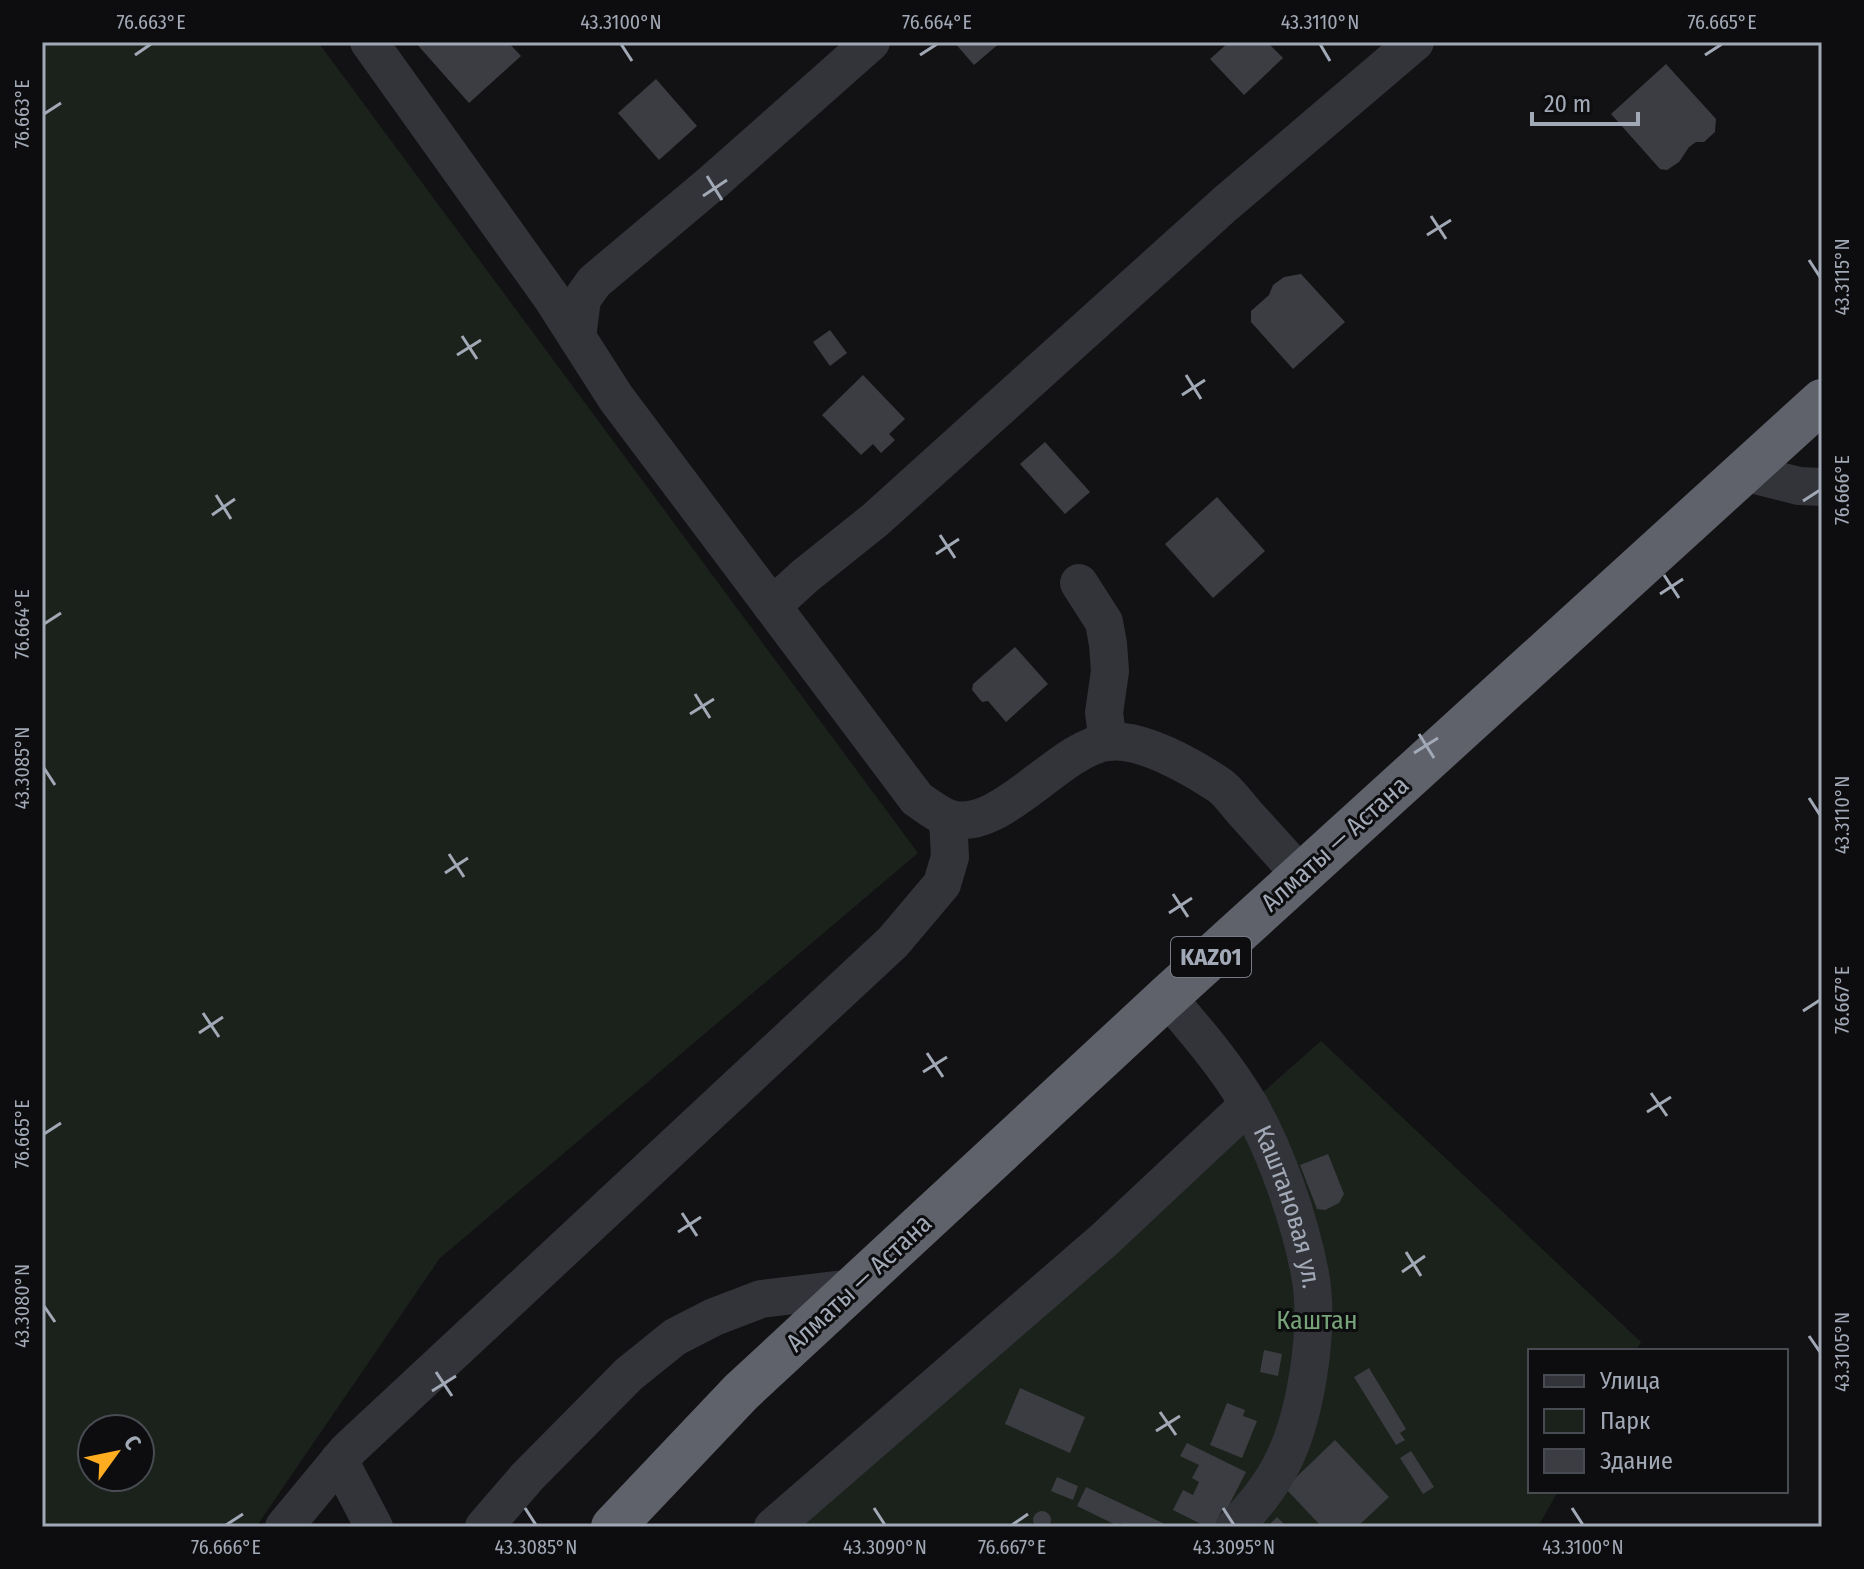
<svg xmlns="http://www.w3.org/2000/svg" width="1864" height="1569" viewBox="0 0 1864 1569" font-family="'Fira Sans Condensed',sans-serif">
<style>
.green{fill:#1a221b;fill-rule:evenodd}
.building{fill:#3c3d42}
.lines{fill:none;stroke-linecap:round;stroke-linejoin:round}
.minor{stroke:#33343a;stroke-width:38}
.highway{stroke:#5f626b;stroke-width:44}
.ticks{fill:none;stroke:#a2a9b6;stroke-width:3}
.labels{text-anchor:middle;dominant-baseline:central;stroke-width:6;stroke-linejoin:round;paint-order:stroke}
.shield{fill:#0d0d0f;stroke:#757a84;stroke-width:2}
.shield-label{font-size:24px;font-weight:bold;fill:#a2a9b6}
.street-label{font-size:26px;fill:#a2a9b6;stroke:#0d0d0f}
.park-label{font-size:26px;fill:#77a379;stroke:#0d0d0f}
.neatline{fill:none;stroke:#a2a9b6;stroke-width:3}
.ticks-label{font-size:20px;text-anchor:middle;fill:#a2a9b6}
</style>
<rect width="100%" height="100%" fill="#121214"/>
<g class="green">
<path d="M42,42h276l600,811 -478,405 -184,269h-214zM92,1429h48v48h-48z"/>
<polygon points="1321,1041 1641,1342 1636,1351 1530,1351 1530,1491 1558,1491 1538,1527 792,1527 896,1416"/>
</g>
<g class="building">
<polygon points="415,42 508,42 521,56 469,103"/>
<polygon points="954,42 1001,42 974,65"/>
<polygon points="1229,42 1267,42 1283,58 1244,95 1210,59"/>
<polygon points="1666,64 1716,119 1715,132 1704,142 1696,142 1689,147 1679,162 1667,170 1660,169 1611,114"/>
<polygon points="656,79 697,126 659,160 618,113"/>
<polygon points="1301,274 1345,322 1293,369 1251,322 1251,311 1269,295 1273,285 1284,277"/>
<polygon points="830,330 847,353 830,366 813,342"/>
<polygon points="863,375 905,419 889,434 895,440 881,453 873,444 861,455 822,415"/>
<polygon points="1045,442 1090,492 1065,514 1020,464"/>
<polygon points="1217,497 1265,551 1213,598 1165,544"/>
<polygon points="1015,647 1048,684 1006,722 988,701 982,702 972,690 973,684"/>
<polygon points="1328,1154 1344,1194 1339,1203 1325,1210 1317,1209 1300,1165"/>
<polygon points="1264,1350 1282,1354 1278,1376 1260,1372"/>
<polygon points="1369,1368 1406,1429 1400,1433 1405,1440 1396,1445 1354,1377"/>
<polygon points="1020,1388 1085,1417 1070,1453 1005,1424"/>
<polygon points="1227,1403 1245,1410 1243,1416 1257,1421 1242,1458 1210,1445"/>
<polygon points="1335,1440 1389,1497 1357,1527 1322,1527 1285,1488"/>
<polygon points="1187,1443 1246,1472 1227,1509 1222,1510 1215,1526 1212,1527 1207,1527 1173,1510 1183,1490 1193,1495 1199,1482 1192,1478 1199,1465 1180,1456"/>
<polygon points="1411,1451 1434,1487 1423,1494 1400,1458"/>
<polygon points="1057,1477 1078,1486 1073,1500 1051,1491"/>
<polygon points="1086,1487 1167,1525 1166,1527 1128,1527 1121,1523 1116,1525 1077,1506"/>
<circle cx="1042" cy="1520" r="9"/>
<polygon points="1277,1517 1287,1527 1267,1527"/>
</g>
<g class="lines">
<g class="minor">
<path d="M369,42l183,256 64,100 301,401c9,6 20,15 31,19 51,18 110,-70 160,-76 32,-5 84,25 111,43 10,7 17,18 25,27 19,21 38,42 57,63"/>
<polyline points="577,337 582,299 594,282 713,182 871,42"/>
<polyline points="1743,472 1799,486 1822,487"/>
<polyline points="1079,583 1104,622 1108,644 1110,671 1104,713 1108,742"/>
<polyline points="772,606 805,576 875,520 1225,204 1415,42"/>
<path id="s1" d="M1167,997c29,34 58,67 81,106 27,45 52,118 62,171 10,54 -4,147 -31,195 -12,22 -28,40 -44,58"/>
<polyline points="339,1460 374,1527"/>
<polyline points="284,1527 347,1451 893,942 942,884 950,857 948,819"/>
<polyline points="484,1527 527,1477 629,1374 675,1337 714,1317 761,1299 853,1288"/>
<polyline points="773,1527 1105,1239 1249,1104"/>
</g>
<polyline class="highway" points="613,1527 741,1392 1167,997 1822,401"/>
</g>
<path class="ticks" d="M621,44l11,17M1320,44l10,17M135,55l16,-11M920,55l17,-11M1705,55l17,-11M44,114l17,-11M707,176l15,24M703,196l24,-16M1431,216l15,23M1427,235l24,-15M1809,260l11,17M462,336l15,23M457,355l24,-15M1186,375l15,24M1182,395l23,-15M216,495l15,24M1803,501l17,-11M212,515l23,-16M940,535l15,23M936,554l23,-15M1664,575l15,23M1660,594l23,-15M44,624l17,-11M695,694l15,24M690,714l24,-15M1419,734l15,24M1414,753l24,-15M44,768l11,17M1809,798l11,17M449,854l15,23M445,873l23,-15M1173,894l15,23M1169,913l23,-15M1803,1011l17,-11M203,1013l16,24M199,1033l24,-16M927,1053l16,24M923,1072l24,-15M1651,1093l16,23M1647,1112l24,-15M44,1134l17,-11M682,1213l15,23M678,1232l23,-15M1406,1252l15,24M1402,1272l23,-16M44,1306l11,16M1809,1336l11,16M436,1372l16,24M432,1391l24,-15M1160,1412l16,23M1156,1431l24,-15M525,1508l11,17M874,1508l11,17M1223,1508l11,17M1572,1508l11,17M226,1525l17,-11M1012,1525l16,-11"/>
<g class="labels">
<rect class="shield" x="1171" y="937" width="80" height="40" rx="6"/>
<g class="shield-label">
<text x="1211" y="957">KАZ01</text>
</g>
<g class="street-label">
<text transform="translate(1335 844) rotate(-42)">Алматы — Астана</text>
<text stroke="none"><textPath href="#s1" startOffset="246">Каштановая ул.</textPath></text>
<text transform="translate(859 1283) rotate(-43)">Алматы — Астана</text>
</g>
<g class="park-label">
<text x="1317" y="1320">Каштан</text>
</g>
</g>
<rect width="1864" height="1569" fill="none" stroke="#0d0d0f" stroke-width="88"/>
<rect x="1528" y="1349" width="260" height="144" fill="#0d0d0f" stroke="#494b52" stroke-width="2"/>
<rect x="1544" y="1375" width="40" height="12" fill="#33343a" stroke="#494b52" stroke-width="2"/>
<text x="1600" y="1389" font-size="24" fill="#a2a9b6">Улица</text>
<rect x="1544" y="1409" width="40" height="24" fill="#1a221b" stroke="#494b52" stroke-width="2"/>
<text x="1600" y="1429" font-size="24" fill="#a2a9b6">Парк</text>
<rect x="1544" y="1449" width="40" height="24" fill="#3c3d42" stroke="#494b52" stroke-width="2"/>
<text x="1600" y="1469" font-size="24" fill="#a2a9b6">Здание</text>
<g transform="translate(116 1453) rotate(57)"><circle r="38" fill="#0d0d0f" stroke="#494b52" stroke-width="2"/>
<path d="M0-6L14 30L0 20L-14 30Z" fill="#ffad20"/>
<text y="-12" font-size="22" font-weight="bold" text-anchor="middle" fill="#a2a9b6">С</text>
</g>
<path d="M1532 112v12h106v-12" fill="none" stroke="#a2a9b6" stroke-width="4"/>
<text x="1544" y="112" font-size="24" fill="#a2a9b6" stroke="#0d0d0f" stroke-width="6" paint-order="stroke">20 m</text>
<rect x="44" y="44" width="1776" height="1481" class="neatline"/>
<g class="ticks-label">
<text x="151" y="29">76.663°E</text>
<text x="621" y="29">43.3100°N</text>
<text x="937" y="29">76.664°E</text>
<text x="1320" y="29">43.3110°N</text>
<text x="1722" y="29">76.665°E</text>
<text transform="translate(22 114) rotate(-90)" y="7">76.663°E</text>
<text transform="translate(1842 277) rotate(-90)" y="7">43.3115°N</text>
<text transform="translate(1842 490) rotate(-90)" y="7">76.666°E</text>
<text transform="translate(22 624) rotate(-90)" y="7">76.664°E</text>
<text transform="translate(22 768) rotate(-90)" y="7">43.3085°N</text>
<text transform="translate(1842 815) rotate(-90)" y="7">43.3110°N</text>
<text transform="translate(1842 1000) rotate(-90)" y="7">76.667°E</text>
<text transform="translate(22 1134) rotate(-90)" y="7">76.665°E</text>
<text transform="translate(22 1306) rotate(-90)" y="7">43.3080°N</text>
<text transform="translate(1842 1352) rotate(-90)" y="7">43.3105°N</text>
<text x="226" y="1554">76.666°E</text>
<text x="536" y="1554">43.3085°N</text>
<text x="885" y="1554">43.3090°N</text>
<text x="1012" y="1554">76.667°E</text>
<text x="1234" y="1554">43.3095°N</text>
<text x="1583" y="1554">43.3100°N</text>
</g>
</svg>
